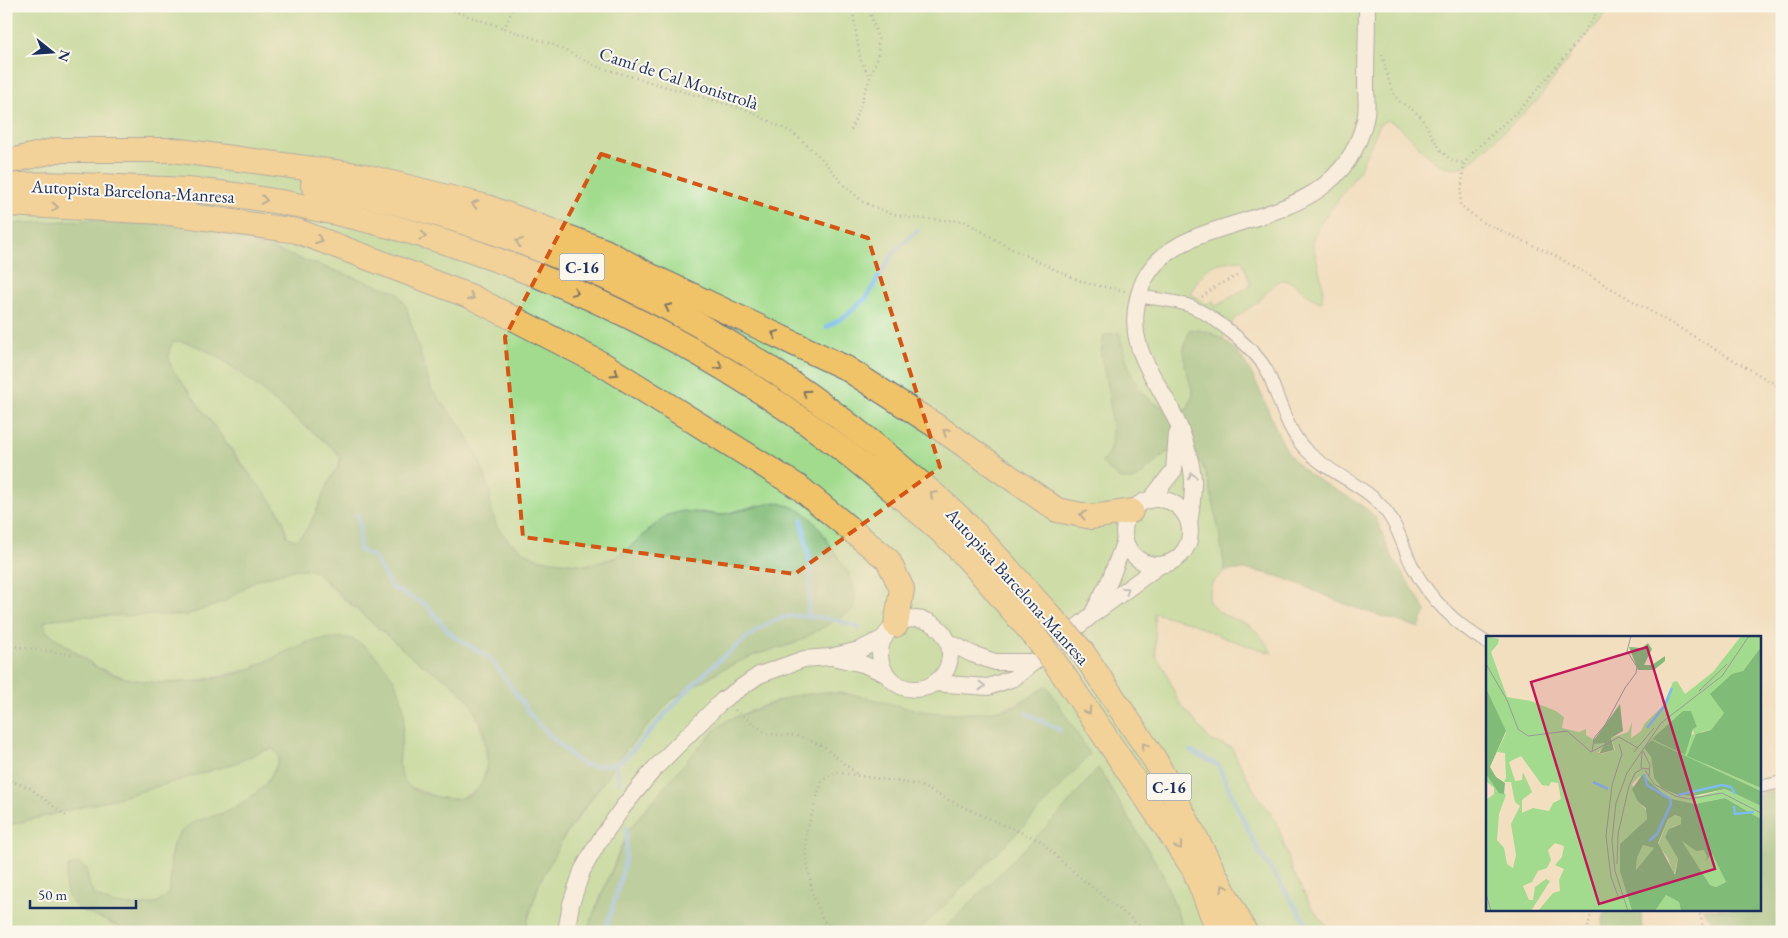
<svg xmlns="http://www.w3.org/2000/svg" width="1788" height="938" viewBox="0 0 1788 938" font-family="'EB Garamond',serif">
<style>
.green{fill:#a2db8d;stroke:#5e8576;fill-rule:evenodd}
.forest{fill:#81bb78;stroke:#4e756b;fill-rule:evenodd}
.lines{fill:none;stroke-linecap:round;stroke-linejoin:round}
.stream{stroke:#7cbcf0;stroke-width:4.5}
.minor-casing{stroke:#666d80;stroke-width:14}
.tertiary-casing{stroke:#666d80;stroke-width:18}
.motorway-casing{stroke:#666d80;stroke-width:26}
.path{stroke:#666d80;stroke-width:2.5;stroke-dasharray:1 4;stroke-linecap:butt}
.minor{stroke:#fff;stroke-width:12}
.tertiary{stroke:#fff;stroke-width:16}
.motorway{stroke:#f1c369;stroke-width:24}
.motorway-bridge-casing{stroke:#666d80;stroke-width:26;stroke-linecap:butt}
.motorway-bridge{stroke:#f1c369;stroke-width:24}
.oneway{stroke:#7b7263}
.oneway2{stroke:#8d97ae}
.marked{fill:none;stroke:#d45514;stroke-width:4;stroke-dasharray:10 6;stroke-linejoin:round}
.labels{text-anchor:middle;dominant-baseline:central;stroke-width:4;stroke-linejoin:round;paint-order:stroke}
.shield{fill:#fbf7ec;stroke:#5e6b89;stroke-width:1}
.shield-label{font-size:16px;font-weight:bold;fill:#1b2f5e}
.street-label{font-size:18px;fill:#1b2f5e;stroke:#fbf7ec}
.inset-river{fill:none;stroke:#7cbcf0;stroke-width:2.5}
.inset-road{fill:none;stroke:#9c9999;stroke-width:1}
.view{fill:#c2185b;fill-opacity:0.15;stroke:#c2185b;stroke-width:2.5}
.inset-edge{fill:none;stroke:#1b2f5e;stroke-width:2.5}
</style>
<rect width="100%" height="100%" fill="#fbf7ec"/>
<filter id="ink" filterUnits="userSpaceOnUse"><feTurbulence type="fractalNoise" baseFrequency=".02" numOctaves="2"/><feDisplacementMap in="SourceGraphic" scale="10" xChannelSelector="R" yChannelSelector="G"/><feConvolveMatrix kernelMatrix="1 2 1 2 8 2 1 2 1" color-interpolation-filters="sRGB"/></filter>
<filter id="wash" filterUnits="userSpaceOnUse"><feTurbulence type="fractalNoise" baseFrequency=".0096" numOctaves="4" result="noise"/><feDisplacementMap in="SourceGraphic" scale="20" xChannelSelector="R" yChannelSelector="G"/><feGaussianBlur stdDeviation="1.12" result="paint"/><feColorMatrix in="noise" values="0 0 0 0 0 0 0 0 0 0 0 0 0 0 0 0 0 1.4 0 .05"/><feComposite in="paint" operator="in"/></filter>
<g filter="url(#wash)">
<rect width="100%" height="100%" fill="#f2dfc0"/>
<g class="green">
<path d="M6,6h1607l-36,41 -39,53 -71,65c-38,15 -51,-35 -80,-45l-7,4 -21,47 -39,53 -8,16 11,47 -1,15c-16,-3 -22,-21 -40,-22l-7,3 -16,18 -24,17 -13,21 -15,-9 -22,34 8,30 -6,16c-33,2 -48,-16 -60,-46l-26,-10c4,25 17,72 9,95 -1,5 -5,10 -8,14l18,16h16l31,-27c9,2 25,4 33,10 10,7 23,93 25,109l-13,12 -4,17c16,21 21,14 40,25 11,7 18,17 24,28l-50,-16 -33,-15 -35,-9 2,43 9,14 13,31 33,40 20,6 24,45 21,29 17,51 16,31 10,15 14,14h-148l-23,-59 -64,-105 -37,44 -120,120h-24l110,-109 62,-69 -42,-68c-38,29 -80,33 -127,25 -28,-5 -54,-16 -82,-18 -36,-3 -95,16 -123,37l-75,85 -17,27 -37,90h-62l15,-48 15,-32 72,-102 23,-26 23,-25 49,-29 33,-15 42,-12 53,-69 -19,-28 -71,-41 -38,10 -19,-3 -37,4 -35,31 -14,10 -15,5 -16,3 -32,-4 -17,-3 -16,-9 -14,-11 -10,-13 -5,-16 -1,-17 -11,-33 -16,-30 -32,-40 -25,-82 -9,-15 -190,-65 -118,-7 -83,4zM1242,260l9,25 -36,22 -2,-6 -6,3 -17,-11c19,-30 17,-29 52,-33z"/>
<path d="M174,341c35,0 84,46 110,68 16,14 34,26 51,41l6,8c-3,11 -9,18 -14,28 -9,19 -14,40 -31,54l-9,-3c-2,-21 -13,-34 -27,-49l-88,-119c-4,-12 -5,-18 2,-28z"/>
<polygon points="296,569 307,569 316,572 337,593 408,653 450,681 472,704 483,734 487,763 482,784 475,791 457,800 437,797 408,786 402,778 399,767 404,716 374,654 348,638 307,642 250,669 230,674 197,681 156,683 125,678 97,667 46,631 44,622 53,619 84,616 187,615 224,602 256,580"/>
<path d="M273,749l6,7c-5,27 -30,46 -54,56 -14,6 -30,8 -42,18 -22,18 -6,48 -17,69 -18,8 -51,11 -69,-1 -8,-7 -9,-19 -10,-29l-19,-2 42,57 10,3 6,5h-120v-106l126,-32 101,-30 29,-13z"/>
</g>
<g class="forest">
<path d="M89,220l118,7 190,65 9,15 25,82 32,40 16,30 11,33 1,17 5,16 10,13 14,11 16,9 17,3 32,4 16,-3 15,-5 14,-10 35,-31 17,-5 39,4 55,-13 17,5 15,8 12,14 29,45 6,17v18l-59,34 -42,12 -33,15 -49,29 -46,51 -62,86 -25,48 -15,48h-398c-26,-22 -71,-13 -58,-65l11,-4 8,6c1,13 3,25 17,31 11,6 25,6 37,5 53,-2 12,-47 42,-75 12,-12 28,-12 42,-18 24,-11 49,-29 54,-56l-7,-7 -10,2 -29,13 -101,30 -126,32v-602zM174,341c35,0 84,46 110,68 16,14 34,26 51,41l6,8c-3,11 -9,18 -14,28 -9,19 -14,41 -31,54l-9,-3c-4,-31 -29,-50 -47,-74 -22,-32 -45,-63 -68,-94 -4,-12 -5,-18 2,-28zM296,569h11l9,3c29,28 61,54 91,81 21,18 47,25 64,51 16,23 27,74 -1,91 -15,8 -35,2 -51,-3 -37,-15 -10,-59 -16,-87 -3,-17 -12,-32 -24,-45 -6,-8 -22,-21 -32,-22 -31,-3 -60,13 -86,26 -46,22 -120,27 -165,3 -18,-10 -33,-25 -50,-36l-2,-9 9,-3 31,-3 103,-1 37,-13 32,-22z"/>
<path d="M1190,329c65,4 71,83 100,126 20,29 59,36 83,60 7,7 9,21 14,31 10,22 27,43 39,65l-7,17c-22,-8 -44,-13 -66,-21 -41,-15 -84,-43 -128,-36 -2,-16 -15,-102 -25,-109 -8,-6 -24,-7 -33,-10 -29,21 -31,45 -65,11l8,-13 2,-16 -2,-32 -9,-48 3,-18 15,-4c10,39 19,81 68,78l6,-16 -8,-30 -1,-18z"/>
<polygon points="1047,686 1090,754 1027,823 917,932 586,932 630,828 683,765 715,730 728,720 793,696 824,692 855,695 920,711 953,714 987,712 1003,710 1018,705"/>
<polygon points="1098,768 1162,873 1185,932 941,932 1061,812"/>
<polygon points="1782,790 1782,932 1722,932 1702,909 1759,909 1759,794"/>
<polygon points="1605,909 1641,909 1642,932 1601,932"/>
</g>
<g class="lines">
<g class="stream">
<polyline points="827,327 847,315 866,298 895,251 918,230"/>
<path d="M357,514l3,12 -1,24 14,6 18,31 35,18 27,31 37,22 47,65 39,37 8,5 10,1 22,-2 8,-5c37,-38 70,-81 113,-113 13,-11 28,-23 45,-28 20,-6 59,1 77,10"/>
<polyline points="802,520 811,568 808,617"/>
<polyline points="1026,713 1060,730"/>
<polyline points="1190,751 1218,765 1257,848 1312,932"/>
<polyline points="616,764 619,782"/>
<path d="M605,932c9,-33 25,-69 21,-104"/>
</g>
</g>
</g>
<g filter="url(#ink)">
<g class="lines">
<g class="minor-casing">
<g id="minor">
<path d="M1138,296c16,3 34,4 49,9 24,8 72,46 82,70 10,24 18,55 36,74 26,27 62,35 83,65 14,20 15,36 26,55 17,32 42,55 73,74"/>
<polyline points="1759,787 1782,782"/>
</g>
</g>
<g class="tertiary-casing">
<g id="tertiary">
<polyline points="1151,499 1174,470 1177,434"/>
<circle cx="1157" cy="532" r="33"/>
<path d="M1189,524c2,-13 4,-28 4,-41 1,-13 -9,-46 -15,-59 -20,-48 -56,-75 -38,-133 28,-92 196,-44 225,-171 3,-11 1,-23 1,-34 0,-27 1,-53 1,-80"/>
<polyline points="1094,611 1110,580 1125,540"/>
<circle cx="915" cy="654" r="35"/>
<polyline points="948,642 972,654 995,662 1034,662"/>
<polyline points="836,658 863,664 886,674"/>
<polyline points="934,683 988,687 1014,678 1092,615 1160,565"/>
<polyline points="566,932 571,904 582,871 596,846 623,807 655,768 723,700 759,675 804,659 830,657 859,650 884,638"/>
</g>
</g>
<g class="motorway-casing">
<g id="motorway">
<polyline points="15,160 57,150 173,150 364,176 487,207 605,251 649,275 846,368 947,433 1057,510 1092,517 1131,511"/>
<path d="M313,185c219,39 425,141 593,286 19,16 39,32 56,49 31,31 60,65 89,97"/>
<path d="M6,186c44,-4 91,0 135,2 23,1 47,1 70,4 243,28 479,130 667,286 26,22 55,44 79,69 27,28 51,59 77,88"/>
<polyline points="6,204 163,212 297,231 472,297 604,365 800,488 888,560 902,589 896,625"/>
<polyline points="1081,650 1155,760 1245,932"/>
<polyline points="1061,671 1194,869 1219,932"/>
</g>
</g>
<g class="path">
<polyline points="439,6 554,45 598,67 747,110 793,133 820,157 844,185 863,202 884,211 909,218 964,221 1010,248 1058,271 1086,283 1125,291"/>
<polyline points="852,6 860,59 870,77"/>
<polyline points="1601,6 1575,45 1523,106 1475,150 1464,163 1460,205 1482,222 1554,255 1782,388"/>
<polyline points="504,29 514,6"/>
<path d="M1382,55c4,13 6,29 13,41 5,8 17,12 24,19 15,18 19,46 45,48"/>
<polyline points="851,130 878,56 878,39 868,6"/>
<polyline points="1202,297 1216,286 1239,275"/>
<polyline points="6,645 74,655"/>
<polyline points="735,710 767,734 799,736 823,746 857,774"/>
<polyline points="6,779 30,788 66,816"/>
<polyline points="1699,909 1704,932"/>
<polyline points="836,932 823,920 813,896 806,855 806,833 822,781 835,772 919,785 965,808 1039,840 1070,869 1147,932"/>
<polyline points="1587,932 1592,909"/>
</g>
<use href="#minor" class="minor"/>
<use href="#tertiary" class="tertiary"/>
<use href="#motorway" class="motorway"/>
<g class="motorway-bridge-casing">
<g id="motorway-bridge">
<polyline points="1051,617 1081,650"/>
<polyline points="1034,635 1061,671"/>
</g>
</g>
<use href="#motorway-bridge" class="motorway-bridge"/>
</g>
<defs><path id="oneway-chevron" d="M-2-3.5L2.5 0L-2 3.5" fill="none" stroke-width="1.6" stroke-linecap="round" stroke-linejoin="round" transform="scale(1.25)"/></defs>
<g class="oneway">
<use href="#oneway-chevron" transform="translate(264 200) rotate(9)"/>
<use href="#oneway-chevron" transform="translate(475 204) rotate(-166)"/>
<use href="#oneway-chevron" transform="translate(55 207) rotate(3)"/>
<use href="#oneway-chevron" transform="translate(423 236) rotate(15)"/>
<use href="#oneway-chevron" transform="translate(319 240) rotate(21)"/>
<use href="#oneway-chevron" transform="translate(519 242) rotate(-158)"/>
<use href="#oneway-chevron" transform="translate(575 292) rotate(23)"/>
<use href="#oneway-chevron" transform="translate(471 297) rotate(24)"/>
<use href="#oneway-chevron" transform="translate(668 307) rotate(-154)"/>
<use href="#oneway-chevron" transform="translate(775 334) rotate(-155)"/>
<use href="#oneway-chevron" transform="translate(719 366) rotate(32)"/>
<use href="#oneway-chevron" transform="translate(615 373) rotate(32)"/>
<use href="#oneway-chevron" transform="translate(806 393) rotate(-145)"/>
<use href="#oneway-chevron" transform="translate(946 432) rotate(-146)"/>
<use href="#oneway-chevron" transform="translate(933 494) rotate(-139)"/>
<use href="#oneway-chevron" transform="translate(1083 515) rotate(-169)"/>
<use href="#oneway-chevron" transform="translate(1088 711) rotate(56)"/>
<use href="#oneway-chevron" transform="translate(1145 746) rotate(-124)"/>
<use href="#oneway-chevron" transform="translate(1179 846) rotate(56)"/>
<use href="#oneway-chevron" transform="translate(1224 888) rotate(-118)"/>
</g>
<g class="oneway2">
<use href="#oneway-chevron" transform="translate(1192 476) rotate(-101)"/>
<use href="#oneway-chevron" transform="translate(1126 590) rotate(-36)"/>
<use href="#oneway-chevron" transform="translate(982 686)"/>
</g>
</g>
<path d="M0 0H1788V938H0ZM601,154l267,84 72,229 -145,107 -272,-37 -18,-200z" fill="#f2dfc0" fill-opacity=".55" fill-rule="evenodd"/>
<path class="marked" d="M601,154l267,84 72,229 -145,107 -272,-37 -18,-200z"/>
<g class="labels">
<g class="shield">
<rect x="559.5" y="253.5" width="45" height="27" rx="4"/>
<rect x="1146.5" y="773.5" width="45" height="27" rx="4"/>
</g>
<g class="shield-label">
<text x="582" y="267">C-16</text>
<text x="1169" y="787">C-16</text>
</g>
<g class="street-label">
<text transform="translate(679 78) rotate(18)">Camí de Cal Monistrolà</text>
<text transform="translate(133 191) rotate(3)">Autopista Barcelona-Manresa</text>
<text transform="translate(1018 586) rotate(48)">Autopista Barcelona-Manresa</text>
</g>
</g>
<g transform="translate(1486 636)">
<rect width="275" height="275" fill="#f2dfc0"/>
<path d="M0,0l13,3 -1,5 -7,8 16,45 24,4 25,10 8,6 -2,11 17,4 7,-3v6l13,8 6,-2v4l-7,8 3,1 14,-4 -4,-12 17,-6 4,-10 -1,16 10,-7 4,-8 18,-17 10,-24 4,-1 8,13 28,-22 28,-36h20v11l-18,24 -31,23 12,19 -13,17 -10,2 4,32 56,24v3l-110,-50 -7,7 7,9 3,21 24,17 22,1 25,-7 36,17v13l-36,-21 -30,6 -27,-6 -28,-22 -8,8 6,18 9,8v9l-27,27v26l12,39h-94l15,-18 7,-2 -1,-11 5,-11 -9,-4 7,-8 2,-11 -9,-3 -7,7 3,10 -4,8 -9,3 -6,11 -9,4 6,14h4l2,-13 11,-8 4,2 -19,30h-45v-117l1,5 7,-5v-6l-8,-7v-7l20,21 -7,19 -2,26 7,8 3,16 6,4 3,-13 -5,-31 9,-18 -5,-4 -4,-20h-7l2,-4 -1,-25 -8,-1 9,-19 -20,-45zM205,76l6,15 -4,2 1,5 -35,8 -6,-3zM35,120l21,29 7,1 2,-4 7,1 3,16 -8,4 -4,8 -16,-3 -11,5v-13l10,-8 -9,-20 -1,8 -7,1 -6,-19zM189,179l6,2v7l-9,3 -7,10 13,22 -4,16 -6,-17 -10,-13 10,-26zM196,206h4l8,7 10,1 3,7 -3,6 8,-9 14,28 -10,5 -6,-2zM157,209l12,3 -19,22 1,-12zM180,259l13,7 2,9h-26z" fill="#a2db8d" fill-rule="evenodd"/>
<path d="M162,7l4,6 -8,16h8l13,-9v5l-11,9h-16l-9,-23 13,1zM275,11v141l-74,-32 9,-22 15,-4 13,-17 -14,-19 22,-20 11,-3zM0,52l20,43 -16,36 6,10 9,6 -1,11 -5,-1 -13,-19zM134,68l3,27 -12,7 3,12 -15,4 6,-11 -11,1v-4zM197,75h8l6,16 -4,2 -8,26 -33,-16zM165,104l110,51v15l-36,-17 -32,7 -15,-1 -16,-7 -8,-10 -3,-21 -7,-9zM156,139l26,23 27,6 30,-6 36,21v92h-80l-2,-9 -13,-7 -11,16h-23l-12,-39v-28l27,-25 -1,-11 -8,-6 -6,-13zM189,179l6,2v7l-12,5 -4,8 13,22 -3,16 -17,-32 10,-24zM196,205l14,10 8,-1 3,7 -3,6 8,-9 14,28 -10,5 -6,-2zM157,209l11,3 -18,22 1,-12z" fill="#81bb78" fill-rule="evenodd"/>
<path class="inset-river" d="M161,92l18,-23 7,-17M158,138l3,11 23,14M107,146l15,7M192,159l44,-10 9,2 4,7M248,170l1,8 19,-2M163,205l8,-7 14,-30 -1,-5"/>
<path class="inset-road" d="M0,28l21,36 11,29 10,7 39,-5 24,21 28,-15M213,55l28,-27M133,101l19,11M157,115l7,14 -1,11M106,116l2,-14 11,-13 20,-37 11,-15 1,-6 -10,-16 4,-15M148,116l20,-24M156,116l-1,16 8,1M159,134l9,14 21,12 14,3 33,-6 39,20M131,228l1,-30 11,-48 6,-13 7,-4M0,258l5,17M132,260l-7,-19 -5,-41 6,-51 10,-31 -3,-10M142,275l-13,-40 -3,-31 4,-37 11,-30 34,-50 61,-47 27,-40"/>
<path class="view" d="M161,11l68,222 -116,35 -68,-222z"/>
<rect width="275" height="275" class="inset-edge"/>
</g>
<rect width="1788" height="938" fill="none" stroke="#fbf7ec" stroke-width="25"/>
<g transform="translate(52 52) rotate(107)" stroke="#fbf7ec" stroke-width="4" paint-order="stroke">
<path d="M0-4L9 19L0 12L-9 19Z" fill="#1b2f5e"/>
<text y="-8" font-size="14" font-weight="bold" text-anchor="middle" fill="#1b2f5e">N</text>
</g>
<path d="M30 900v8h106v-8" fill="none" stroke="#1b2f5e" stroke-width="2.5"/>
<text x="38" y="900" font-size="15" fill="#1b2f5e" stroke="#fbf7ec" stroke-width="4" paint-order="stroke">50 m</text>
</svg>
